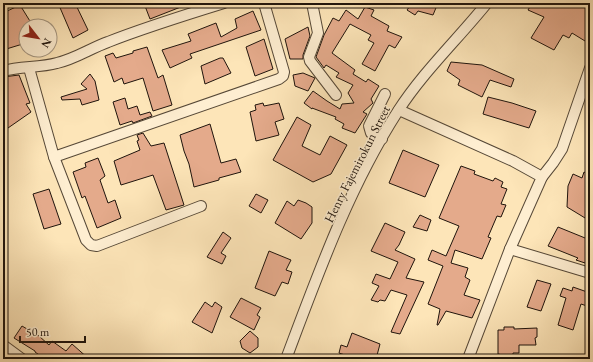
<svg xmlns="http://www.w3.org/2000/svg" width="593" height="362" viewBox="0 0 593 362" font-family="'EB Garamond',serif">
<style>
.building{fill:#e4aa8b;stroke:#1f140c}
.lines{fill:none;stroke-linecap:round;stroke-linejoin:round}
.minor-casing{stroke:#564837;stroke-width:12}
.minor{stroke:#feeed1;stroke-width:10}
.labels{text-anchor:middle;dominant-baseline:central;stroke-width:3;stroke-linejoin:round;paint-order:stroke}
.street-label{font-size:13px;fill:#1f140c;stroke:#feeed1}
</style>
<rect width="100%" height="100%" fill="#fde5b8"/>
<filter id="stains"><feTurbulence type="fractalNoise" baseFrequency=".005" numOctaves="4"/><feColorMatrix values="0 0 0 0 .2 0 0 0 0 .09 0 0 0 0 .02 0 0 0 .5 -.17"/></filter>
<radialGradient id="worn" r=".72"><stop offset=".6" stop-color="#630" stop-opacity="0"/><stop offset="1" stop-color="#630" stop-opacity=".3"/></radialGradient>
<g class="building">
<polygon points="58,3 75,3 88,30 73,38"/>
<polygon points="151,3 191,3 150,19 145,6"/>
<polygon points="412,3 438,3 433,15 418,11 415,15 407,10"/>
<polygon points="532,3 590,3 590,31 585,41 572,33 569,38 563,35 554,50 531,38 544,17 528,10"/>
<polygon points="20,5 33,26 26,26 26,43 3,50 3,13"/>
<polygon points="365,7 374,10 371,16 389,26 387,31 402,37 395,48 389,45 375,71 362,64 374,43 368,40 371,35 350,24 332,53 355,70 353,74 366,82 368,79 379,86 371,99 373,103 363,112 367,114 355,133 342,128 344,124 335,119 336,117 312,108 312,109 304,103 313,91 327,101 340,109 342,104 354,103 348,93 353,85 336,77 339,73 326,65 324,68 316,57 324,35 333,18 339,21 346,10 358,19"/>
<polygon points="253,11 261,30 190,54 192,58 170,68 162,50 191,41 188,34 216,23 221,37 237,28 235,19"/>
<polygon points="308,27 310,36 303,55 303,59 290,59 285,39"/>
<polygon points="264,39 273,69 255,76 246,47"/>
<polygon points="147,47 158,78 163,75 172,105 153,111 143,78 124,84 122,78 114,82 105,56 113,53 116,58 133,53 133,51"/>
<polygon points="220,58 223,58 231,73 205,84 201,66"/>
<polygon points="451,62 482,65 514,79 511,87 490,80 482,97 458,85 460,80 447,71"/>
<polygon points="303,73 315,78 308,91 295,86 293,75"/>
<polygon points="90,74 95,81 99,100 82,105 80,99 62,100 61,97 87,89 81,84"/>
<polygon points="19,75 30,103 26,104 31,112 8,128 3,120 3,77"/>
<polygon points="488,97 512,103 536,111 529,128 483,114"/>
<polygon points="125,98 128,109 137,106 140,115 150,112 152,116 133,123 132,121 120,125 113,102"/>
<polygon points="263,103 264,106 279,103 284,119 275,122 279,135 256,141 250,112 256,110 255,105"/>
<polygon points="297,117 311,125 302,146 320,155 330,136 347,145 331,174 313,182 273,160"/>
<polygon points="210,124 221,163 236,159 241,172 219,178 219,180 194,187 189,164 184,151 180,135"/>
<polygon points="143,133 151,146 164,143 184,205 166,210 153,175 121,185 114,161 140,150 137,141 139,140 137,135"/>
<polygon points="403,150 439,165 425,197 389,183"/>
<polygon points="98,158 105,176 100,180 108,203 115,200 121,218 97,228 85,196 82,198 73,172 86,167 85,163"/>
<polygon points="461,166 475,171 474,174 493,181 495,178 503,182 501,187 507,189 501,204 506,205 501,217 497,216 488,237 491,238 482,259 455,250 451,263 468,268 465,277 470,280 464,295 480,300 472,318 446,311 438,325 437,325 440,309 428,304 443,266 428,260 432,250 446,256 459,226 439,218"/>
<polygon points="584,172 590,175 590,221 567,207 568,186 573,174 582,178"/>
<polygon points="49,189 61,224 44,229 33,194"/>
<polygon points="256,194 268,200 261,213 249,206"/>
<polygon points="298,200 306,203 312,207 312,223 301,239 275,223 287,201 294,206"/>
<polygon points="420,215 431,220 427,231 413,227"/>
<polygon points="385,223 405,232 399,245 395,250 415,259 406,278 424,282 400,334 391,332 407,295 391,290 385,301 380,300 378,302 371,300 379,286 372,283 376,274 390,279 398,262 371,251"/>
<polygon points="558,227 590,240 590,259 587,258 585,263 576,260 578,258 548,246"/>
<polygon points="223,232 231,238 221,253 226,256 222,264 207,257"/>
<polygon points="269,251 291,260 286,270 292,272 288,284 282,282 275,296 255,288"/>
<polygon points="537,280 551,284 541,311 527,307"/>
<polygon points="573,287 590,293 590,307 581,304 573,330 558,325 566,298 560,296 563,288 572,291"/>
<polygon points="241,298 261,308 257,315 260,317 254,330 230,317"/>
<polygon points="205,302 212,307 215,302 222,307 212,333 192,322"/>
<polygon points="22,326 39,336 49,345 52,341 66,351 72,344 89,359 45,359 35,352 35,351 14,338"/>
<polygon points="504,327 514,327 514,329 537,328 537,337 535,338 536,345 519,345 519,353 513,353 513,359 503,358 503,355 498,354 498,330 504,330"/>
<polygon points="250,331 258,338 258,347 250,353 242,348 240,341"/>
<polygon points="352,333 380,344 376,359 369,358 368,359 343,359 345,355 339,353 341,345 347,347"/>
</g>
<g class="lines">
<g class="minor-casing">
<g id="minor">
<polyline points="312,3 318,33 309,57 310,61 336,95"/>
<polyline points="29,68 54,157 279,79 283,76 284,72 264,3"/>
<path d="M3,71c18,-5 36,-3 54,-8 18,-4 34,-15 51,-21 38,-15 77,-27 116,-39"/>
<polyline points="399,110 513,161 542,177 510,249 468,359"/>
<polyline points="382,139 371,133 369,126 385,94"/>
<polyline points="54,157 86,240 91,245 97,246 201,206"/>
<polyline points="542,177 553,163 562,149 590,68"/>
<polyline points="510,249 590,273"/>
<polyline points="3,345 22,359"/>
<path d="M286,359c32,-85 63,-172 112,-248 25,-39 60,-72 89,-108"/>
</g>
</g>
<use href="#minor" class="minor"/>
</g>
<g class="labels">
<g class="street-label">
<text transform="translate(357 164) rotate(-63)">Henry Fajemirokun Street</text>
</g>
</g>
<rect width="593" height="362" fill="none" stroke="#fde5b8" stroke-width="16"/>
<rect x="4" y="4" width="585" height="354" fill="none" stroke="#1f140c" stroke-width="2"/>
<rect x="8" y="8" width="577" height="346" fill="none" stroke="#1f140c"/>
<g transform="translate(38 38) rotate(121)"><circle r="19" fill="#feeed1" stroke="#a59782"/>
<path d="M0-3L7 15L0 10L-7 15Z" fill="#8f2418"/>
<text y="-6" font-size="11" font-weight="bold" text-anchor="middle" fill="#1f140c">N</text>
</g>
<path d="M20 336v6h65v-6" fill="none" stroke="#1f140c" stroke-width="2"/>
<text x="26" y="336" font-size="12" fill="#1f140c" stroke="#feeed1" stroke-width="3" paint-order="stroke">50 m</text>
<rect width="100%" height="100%" filter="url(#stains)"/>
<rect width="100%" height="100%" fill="url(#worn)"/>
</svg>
